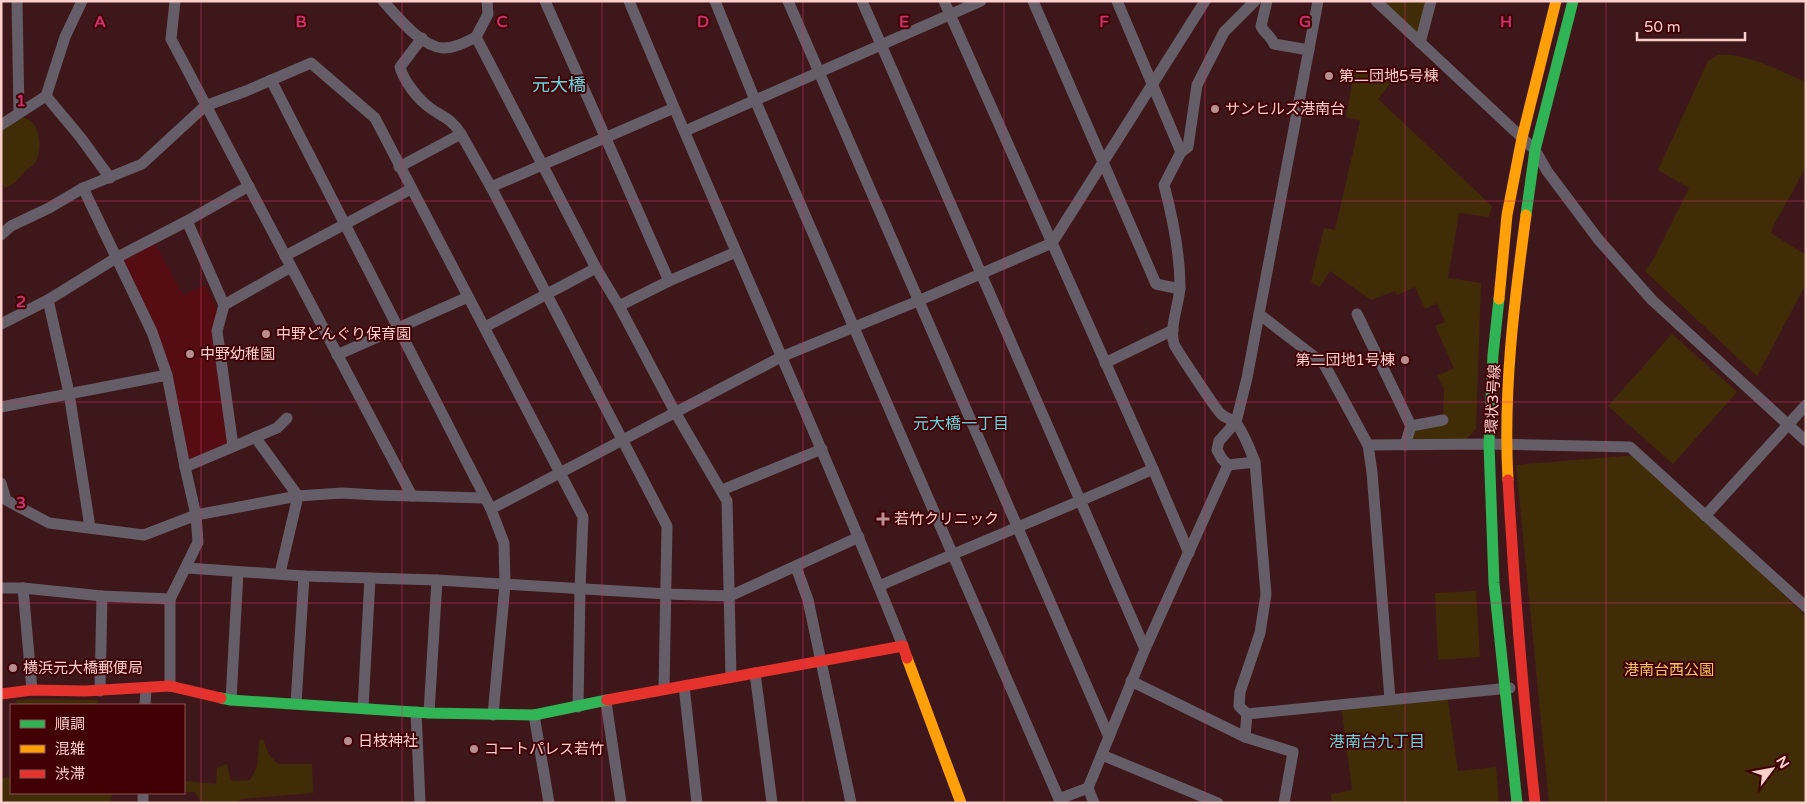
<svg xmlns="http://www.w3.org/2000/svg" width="1807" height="804" viewBox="0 0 1807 804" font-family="'Varela Round','Noto Sans JP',sans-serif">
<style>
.built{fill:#550d13}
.green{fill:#412c08}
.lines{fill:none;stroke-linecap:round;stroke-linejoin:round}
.street{stroke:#655e68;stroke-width:11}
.fast{stroke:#30b455;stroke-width:11}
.slow{stroke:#ff9f0a;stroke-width:11}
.jam{stroke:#e5322d;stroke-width:11}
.grid{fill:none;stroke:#ca336c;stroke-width:1;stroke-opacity:0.55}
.poi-dot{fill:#b88f8e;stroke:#410005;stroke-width:2}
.labels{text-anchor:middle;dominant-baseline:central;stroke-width:4;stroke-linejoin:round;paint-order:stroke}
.poi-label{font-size:15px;fill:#facfcc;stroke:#410005;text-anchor:start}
.street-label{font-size:15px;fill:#facfcc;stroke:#410005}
.park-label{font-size:15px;fill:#f8c664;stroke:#410005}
.neighbourhood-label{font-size:16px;fill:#68d4dd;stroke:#410005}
.quarter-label{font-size:18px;fill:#68d4dd;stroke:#410005}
.grid-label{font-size:16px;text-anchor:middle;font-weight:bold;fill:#ca336c;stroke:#410005;stroke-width:4;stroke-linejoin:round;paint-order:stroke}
</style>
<rect width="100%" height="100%" fill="#3e171b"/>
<polygon class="built" points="153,239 183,295 205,285 221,316 217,331 233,446 185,467 167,375 116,258"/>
<g class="green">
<polygon points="1376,1 1431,1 1420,43"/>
<path d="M1718,55c30,-2 61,16 88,27v85l-32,58 -3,8 35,22v29l-49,92 -112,-105 9,-13 35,-70 -31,-18 50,-109z"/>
<polygon points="1355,68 1391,82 1378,99 1492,206 1489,217 1459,213 1448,278 1481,283 1476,429 1461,444 1405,445 1410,424 1443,420 1444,389 1437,376 1454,368 1435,326 1445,322 1437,303 1425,309 1415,287 1397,295 1395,291 1371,300 1330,271 1320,287 1311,282 1324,228 1335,230 1360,121 1346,117"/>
<path d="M16,115c5,2 11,3 15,6 10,8 11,31 4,42 -2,3 -6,5 -9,7 -7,8 -11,14 -21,18l-4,-6v-57z"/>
<polygon points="1672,334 1737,392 1673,464 1608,406"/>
<polygon points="1636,455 1806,616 1806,803 1549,803 1516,465"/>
<polygon points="1476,591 1480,657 1438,660 1435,593"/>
<polygon points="1447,694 1458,771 1496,767 1499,803 1332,803 1331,794 1352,790 1341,704"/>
<polygon points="31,699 98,700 98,705 17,705 16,700"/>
<polygon points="263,739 269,755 278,764 312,764 313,793 242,799 235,803 202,803 195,792 184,792 184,781 216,784 217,768 227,764 230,779 233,781 250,780 257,767 259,741"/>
<polygon points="11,777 11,793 112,793 111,803 1,803 1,778"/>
</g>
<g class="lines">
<g class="street">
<polyline points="17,1 19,113"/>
<polyline points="175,1 171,39 412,496"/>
<path d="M383,1c14,15 38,46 60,47 12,0 23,-6 33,-11l12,-23 -1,-13"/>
<polyline points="545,1 669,281"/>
<path d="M629,1c90,216 187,428 274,645"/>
<polyline points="715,1 755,100 1059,799"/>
<polyline points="788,1 1109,737"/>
<polyline points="862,1 1145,649"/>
<polyline points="944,1 1153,469 1189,553"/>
<polyline points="1033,1 1156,284 1180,289"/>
<path d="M1117,1l64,151 -17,33c9,34 16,67 16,102 -1,18 -11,40 -6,57 2,5 43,67 47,70 5,5 12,5 16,10 8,12 13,25 18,38"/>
<path d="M1267,1l-6,25c3,7 10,10 13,18l35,6"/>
<polyline points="1376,1 1535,150 1547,171 1598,239 1652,300 1806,441"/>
<polyline points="476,37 596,268 619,306 675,412 727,501 731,677"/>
<path d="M422,38l-22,29c3,12 15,28 24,36 14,13 26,13 37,31"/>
<polyline points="1420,43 1431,1"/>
<polyline points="271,80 491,509 504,543 505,585 493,715"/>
<polyline points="46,96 81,138 110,178"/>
<polyline points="1,125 46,96 65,37 82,1"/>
<polyline points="685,131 981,1"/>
<polyline points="1181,152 1188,147 1197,85 1224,32 1255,1"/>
<polyline points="399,167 461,134 491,187 667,526 664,689"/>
<polyline points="491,187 674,108"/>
<polyline points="83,188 152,332 167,375 185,467 196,515 198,542 170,599 170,686"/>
<polyline points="187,221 224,305 217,331 233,446"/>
<polyline points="1,235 11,226 49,208 83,188 142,164 205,106 246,91 311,63 375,118 583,517 580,589 578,707"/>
<polyline points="285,256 411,189"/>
<polyline points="48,300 69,393 90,527"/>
<polyline points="224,305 291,267"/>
<polyline points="619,306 669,281 736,252"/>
<polyline points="1259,314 1324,364 1368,445"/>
<polyline points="1357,314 1411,426"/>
<polyline points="1,324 48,300 116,258 187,221 249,186"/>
<polyline points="485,327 596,268"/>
<polyline points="337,355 468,297"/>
<polyline points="1105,363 1173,330"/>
<polyline points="1,407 167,375"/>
<polyline points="255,437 298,496 280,573"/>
<polyline points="1405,445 1411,426 1443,420"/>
<polyline points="185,467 277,428 287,418"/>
<polyline points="1,483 6,500 49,523 144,535 196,515 298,496 342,493 376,495 484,498"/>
<polyline points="722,490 822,449"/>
<polyline points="491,509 781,357 918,301 1052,243 1205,1"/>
<polyline points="1705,516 1806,405"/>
<polyline points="796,567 808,600 851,803"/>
<polyline points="187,568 304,576 437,580 667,594 730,596 859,537"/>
<path d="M879,586c91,-40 183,-76 274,-117"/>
<polyline points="1,588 23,588 102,596 170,599"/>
<polyline points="23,588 32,690"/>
<polyline points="755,673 772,803"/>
<polyline points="1131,681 1245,737 1247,714 1510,688"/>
<polyline points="684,686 697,803"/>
<polyline points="100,691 102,596"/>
<polyline points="1390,699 1372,472 1368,445 1489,444 1630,447 1806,607"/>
<polyline points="231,700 238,572"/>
<polyline points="606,702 621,803"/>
<polyline points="296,703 304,576"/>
<polyline points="145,705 146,689"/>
<polyline points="363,708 370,578"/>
<polyline points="416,712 420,803"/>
<polyline points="429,713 437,580"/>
<polyline points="1247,714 1239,706 1240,692 1260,633 1266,594 1255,462 1228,465 1222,459 1217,450 1219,441 1236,422 1247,378 1318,1"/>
<polyline points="534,715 549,803"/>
<polyline points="1245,737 1293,752 1284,803"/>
<polyline points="1102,755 1218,803"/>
<polyline points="1088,788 1094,803"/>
<polyline points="143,803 143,793"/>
<polyline points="1061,803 1059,799 1088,788 1145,649 1228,465"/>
</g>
<g class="fast">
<polyline points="1526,215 1535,150 1573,1"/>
<polyline points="1499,299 1493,355 1489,444 1494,583 1517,803"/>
<polyline points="221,698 231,700 429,713 534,715 607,700"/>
</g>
<g class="slow">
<polyline points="1499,299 1507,215 1522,138 1556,1"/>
<path d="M1508,480c-5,-89 6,-177 18,-265"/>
<polyline points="907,658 961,803"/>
</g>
<g class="jam">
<path d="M1508,480c6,108 15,215 27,323"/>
<polyline points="1,694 32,690 85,691 170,686 221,698"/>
<polyline points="607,700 903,646 907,658"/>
</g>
</g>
<path class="grid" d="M201,1v802M402,1v802M602,1v802M803,1v802M1004,1v802M1205,1v802M1405,1v802M1606,1v802M1,201h1805M1,402h1805M1,603h1805"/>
<g class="poi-dot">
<circle cx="1329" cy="76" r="5"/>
<circle cx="1215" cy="109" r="5"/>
<circle cx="266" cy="334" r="5"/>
<circle cx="190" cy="354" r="5"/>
<circle cx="1405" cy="360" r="5"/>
<path d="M880.5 511.5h5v5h5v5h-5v5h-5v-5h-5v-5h5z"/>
<circle cx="13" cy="668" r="5"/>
<circle cx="348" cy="741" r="5"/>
<circle cx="474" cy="749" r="5"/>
</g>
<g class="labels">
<g class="poi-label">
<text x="1339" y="76">第二団地5号棟</text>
<text x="1225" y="109">サンヒルズ港南台</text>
<text x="276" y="334">中野どんぐり保育園</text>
<text x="200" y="354">中野幼稚園</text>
<text x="1395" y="360" text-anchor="end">第二団地1号棟</text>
<text x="894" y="519">若竹クリニック</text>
<text x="23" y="668">横浜元大橋郵便局</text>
<text x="358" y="741">日枝神社</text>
<text x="484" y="749">コートパレス若竹</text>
</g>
<g class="street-label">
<text transform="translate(1493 399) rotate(-87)">環状3号線</text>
</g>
<g class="park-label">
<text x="1669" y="670">港南台西公園</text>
</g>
<g class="neighbourhood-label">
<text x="961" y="424">元大橋一丁目</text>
<text x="1377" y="742">港南台九丁目</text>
</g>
<g class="quarter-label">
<text x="559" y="85">元大橋</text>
</g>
</g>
<g class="grid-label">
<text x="100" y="27">A</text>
<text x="301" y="27">B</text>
<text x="502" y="27">C</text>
<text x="703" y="27">D</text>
<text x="904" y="27">E</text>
<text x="1104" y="27">F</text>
<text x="1305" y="27">G</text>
<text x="1506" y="27">H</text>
<text x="21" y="106">1</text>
<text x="21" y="307">2</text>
<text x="21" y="508">3</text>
</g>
<rect width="1807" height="804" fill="none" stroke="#facfcc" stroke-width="5"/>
<rect x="10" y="704" width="175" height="90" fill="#410005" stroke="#8b5355"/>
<rect x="20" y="720" width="25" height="8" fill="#30b455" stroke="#8b5355"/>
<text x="55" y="729" font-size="15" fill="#facfcc">順調</text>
<rect x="20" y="745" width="25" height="8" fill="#ff9f0a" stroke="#8b5355"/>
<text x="55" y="754" font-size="15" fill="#facfcc">混雑</text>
<rect x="20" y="770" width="25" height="8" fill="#e5322d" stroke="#8b5355"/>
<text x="55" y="779" font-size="15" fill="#facfcc">渋滞</text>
<g transform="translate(1772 769) rotate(58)" stroke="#410005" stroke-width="4" paint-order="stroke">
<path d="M0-4L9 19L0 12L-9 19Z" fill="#facfcc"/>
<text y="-8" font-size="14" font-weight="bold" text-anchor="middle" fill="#facfcc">N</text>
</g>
<path d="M1637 32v8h108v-8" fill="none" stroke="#facfcc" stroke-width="2.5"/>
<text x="1644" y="32" font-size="15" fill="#facfcc" stroke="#410005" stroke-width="4" paint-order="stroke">50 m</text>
</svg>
